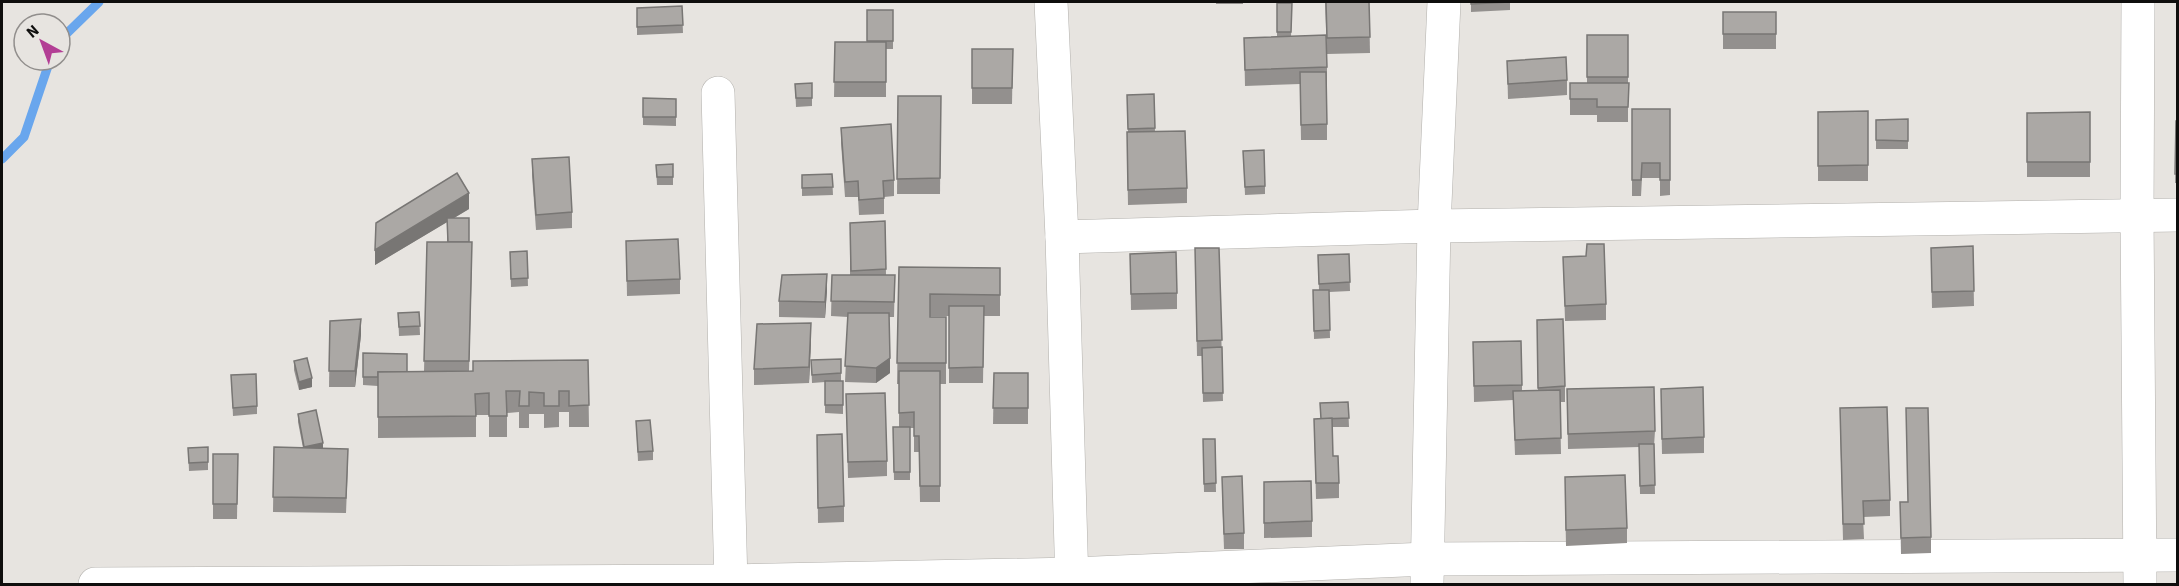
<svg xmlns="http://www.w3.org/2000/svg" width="2179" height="586" viewBox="0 0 2179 586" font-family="'Source Sans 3',sans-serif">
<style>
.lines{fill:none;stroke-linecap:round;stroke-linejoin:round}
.stream{stroke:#69a6ed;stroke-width:9}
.street-casing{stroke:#b2b0ac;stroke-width:34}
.street{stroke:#fff;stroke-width:33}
.wall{fill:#93908e}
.shaded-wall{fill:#787674}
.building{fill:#aba8a5;stroke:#787674;stroke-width:1.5}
</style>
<rect width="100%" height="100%" fill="#e7e4e0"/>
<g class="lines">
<g class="stream">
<polyline points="60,40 99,2"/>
<polyline points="2,159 24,137 50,60"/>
</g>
<g class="street-casing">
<g id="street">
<polyline points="1051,2 1062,237 1072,584"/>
<polyline points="2138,2 2137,215 2140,584"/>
<polyline points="718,93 731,584"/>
<polyline points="1062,237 1434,226 2178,215"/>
<polyline points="95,584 731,581 1072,574 1427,559 2178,555"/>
<polyline points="1427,584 1434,226 1444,2"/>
</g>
</g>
<use href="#street" class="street"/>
</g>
<g class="wall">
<rect x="1216" y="2" width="27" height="2"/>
<polygon points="1325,2 1369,2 1370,53 1327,54"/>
<polygon points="1471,2 1510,2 1510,10 1471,12"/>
<polygon points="1277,3 1292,3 1291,37 1327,67 1327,140 1301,140 1300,84 1245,86 1244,38 1277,37"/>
<polygon points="682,6 683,33 637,35 637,8"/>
<polygon points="867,10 893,10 893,49 886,49 886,97 834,97 835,42 867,42"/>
<rect x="1723" y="12" width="53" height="37"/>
<polygon points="1587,35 1628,35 1628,122 1597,122 1597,115 1570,115 1570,83 1587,83"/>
<polygon points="972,49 1013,49 1012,104 972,104"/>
<polygon points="1507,61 1567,80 1567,95 1508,99"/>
<polygon points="812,83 812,106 796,107 795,84"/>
<polygon points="1154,94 1155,132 1187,188 1187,203 1128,205 1127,148 1128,132 1127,95"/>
<polygon points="898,96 941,96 940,194 897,194"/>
<polygon points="643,98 676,99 676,126 643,125"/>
<polygon points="1632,109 1670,109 1670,195 1660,196 1660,178 1642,178 1641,196 1632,196"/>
<polygon points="1868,111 1868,181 1818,181 1818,112"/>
<polygon points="2090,112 2090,177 2027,177 2027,113"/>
<polygon points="1908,119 1908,149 1876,149 1876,120"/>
<polygon points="2176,121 2178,121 2178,183 2175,183"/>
<polygon points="841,128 894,180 894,196 884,197 884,214 859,215 858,197 845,197 841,143"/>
<polygon points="1243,151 1265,186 1265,194 1245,195"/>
<polygon points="532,159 572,212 572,228 536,230 532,175"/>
<polygon points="673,164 673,185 657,185 656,165"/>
<polygon points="832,174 833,195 802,196 802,175"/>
<polygon points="469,209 454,218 469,242 472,264 469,371 588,360 589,427 569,427 569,412 559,412 559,427 544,428 544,414 529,414 529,428 519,428 519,412 507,413 507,437 489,437 489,415 476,415 476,437 378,438 378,386 363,385 363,353 407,372 424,372 427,242 447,242 447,222 375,265 376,223"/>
<polygon points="885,221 886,275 895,275 894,317 889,317 890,373 876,383 845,382 848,317 831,316 832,275 850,275 850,223"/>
<polygon points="626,241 680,279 680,294 627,296"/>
<polygon points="1973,246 1974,306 1932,308 1931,248"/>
<polygon points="1195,248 1219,248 1223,401 1203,402 1202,356 1197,356"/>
<polygon points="527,251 528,286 511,287 510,252"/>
<polygon points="1130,254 1177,293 1177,309 1131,310"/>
<polygon points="1349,254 1350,291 1329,292 1330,338 1314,339 1313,290 1319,290 1318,255"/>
<polygon points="1563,257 1606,304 1606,320 1565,321"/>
<polygon points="899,267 1000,268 1000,316 984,316 983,383 949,383 949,316 930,316 930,317 946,317 946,384 940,384 940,502 920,502 919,452 914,452 914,428 910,428 910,480 894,480 893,427 899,427 899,384 897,384"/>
<polygon points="827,290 825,318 779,317 779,301"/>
<polygon points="419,312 420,335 399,336 398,313"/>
<polygon points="1537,320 1565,386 1565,402 1560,402 1561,454 1515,455 1513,400 1474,402 1473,342 1522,385 1522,391 1538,391"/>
<polygon points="330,321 361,335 355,387 329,387"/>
<polygon points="811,339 809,383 754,385 754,369"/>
<polygon points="841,359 841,381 843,381 843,414 825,413 825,382 812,383 811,360"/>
<polygon points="294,361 312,387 299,390 294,370"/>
<polygon points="994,373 1028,373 1028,424 993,424"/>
<polygon points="231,375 257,406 257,414 233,416"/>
<polygon points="1567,389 1655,431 1654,446 1655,494 1640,494 1639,447 1568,449"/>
<polygon points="846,394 887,461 887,476 848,478"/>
<polygon points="1348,402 1349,427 1332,427 1333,456 1339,483 1339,498 1316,499 1314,419 1321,419"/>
<polygon points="1661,404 1704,437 1704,453 1662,454"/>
<polygon points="298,414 323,448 348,464 346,513 273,512 274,447 303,448 298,422"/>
<polygon points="636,421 653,451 653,460 638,461"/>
<polygon points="1840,424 1890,500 1890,516 1863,517 1864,539 1843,540"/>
<polygon points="817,435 844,506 844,522 818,523"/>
<polygon points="1203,439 1215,439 1216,492 1204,492"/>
<polygon points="208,447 208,470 189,471 188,448"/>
<polygon points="213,454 238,454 237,519 213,519"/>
<polygon points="1264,482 1312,521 1312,537 1264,538"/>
<polygon points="1222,492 1244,533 1244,549 1224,549"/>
<polygon points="1565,492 1627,528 1627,543 1566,546"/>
<polygon points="1900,502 1931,537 1931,553 1901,554"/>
</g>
<g class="shaded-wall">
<polygon points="469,193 469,209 375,265 375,250"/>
<polygon points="827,274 827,290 825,318 825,302"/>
<polygon points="361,319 361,335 355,387 355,371"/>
<polygon points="811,323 811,339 809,383 809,367"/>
<polygon points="890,358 890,373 876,383 876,368"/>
<polygon points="312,378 312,387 299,390 299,382"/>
<polygon points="323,443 323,451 304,455 304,447"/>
</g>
<g class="building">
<polygon points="1326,2 1369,2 1370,37 1327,38"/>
<polygon points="1471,2 1510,2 1471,4"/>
<polygon points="1277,3 1292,3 1291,32 1277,32"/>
<polygon points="682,6 683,25 637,27 637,8"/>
<rect x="867" y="10" width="26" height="31"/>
<rect x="1723" y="12" width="53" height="22"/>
<polygon points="1326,35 1327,67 1245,70 1244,38"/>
<rect x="1587" y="35" width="41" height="42"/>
<polygon points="835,42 886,42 886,82 834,82"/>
<polygon points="972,49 1013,49 1012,88 972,88"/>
<polygon points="1566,57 1567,80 1508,84 1507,61"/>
<polygon points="1300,72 1326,72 1327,124 1301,125"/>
<polygon points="812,83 812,98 796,98 795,84"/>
<polygon points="1570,83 1629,83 1628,107 1597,107 1597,99 1570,99"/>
<polygon points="1154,94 1155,128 1128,129 1127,95"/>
<polygon points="898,96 941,96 940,178 897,179"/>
<polygon points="643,98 676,99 676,117 643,117"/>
<polygon points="1632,109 1670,109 1670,180 1660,180 1660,163 1642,163 1641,180 1632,180"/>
<polygon points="1868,111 1868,165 1818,166 1818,112"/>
<polygon points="2090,112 2090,162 2027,162 2027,113"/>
<polygon points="1908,119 1908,141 1876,140 1876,120"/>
<polygon points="2176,121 2178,121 2178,174 2175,174"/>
<polygon points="891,124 894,180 883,181 884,198 859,200 858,181 845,182 841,128"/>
<polygon points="1185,131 1187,188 1128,190 1127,132"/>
<polygon points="1264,150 1265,186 1245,187 1243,151"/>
<polygon points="569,157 572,212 536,215 532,159"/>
<polygon points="673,164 673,177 657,177 656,165"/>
<polygon points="457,173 469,193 375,250 376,223"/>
<polygon points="832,174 833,187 802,188 802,175"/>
<polygon points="447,218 469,218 469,242 448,242"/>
<polygon points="885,221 886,269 851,271 850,223"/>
<polygon points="678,239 680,279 627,281 626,241"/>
<polygon points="427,242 472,242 469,361 424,361"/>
<polygon points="1587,244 1604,244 1606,304 1565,306 1563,257 1586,256"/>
<polygon points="1973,246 1974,291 1932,292 1931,248"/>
<polygon points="1195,248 1219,248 1222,340 1197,341"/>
<polygon points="527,251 528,278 511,279 510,252"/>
<polygon points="1176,252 1177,293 1131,294 1130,254"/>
<polygon points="1349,254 1350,282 1319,284 1318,255"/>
<polygon points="899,267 1000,268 1000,295 930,294 930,317 946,317 946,363 897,363"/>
<polygon points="827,274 825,302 779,301 782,275"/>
<polygon points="832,275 895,275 894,302 831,301"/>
<polygon points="1313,290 1329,290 1330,330 1314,331"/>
<polygon points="949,306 984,306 983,367 949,368"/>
<polygon points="419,312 420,326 399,327 398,313"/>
<polygon points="848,313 889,313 890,358 876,368 845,366"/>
<polygon points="361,319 355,371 329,371 330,321"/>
<polygon points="1563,319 1565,386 1538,388 1537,320"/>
<polygon points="811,323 809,367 754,369 757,324"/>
<polygon points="1521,341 1522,385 1474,386 1473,342"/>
<polygon points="1222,347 1223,393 1203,393 1202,348"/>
<polygon points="363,353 407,354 407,372 378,372 378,377 363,377"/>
<polygon points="307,358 312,378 299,382 294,361"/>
<polygon points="841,359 841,373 812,375 811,360"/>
<polygon points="588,360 589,405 569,406 569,391 559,391 559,406 544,406 544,393 529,392 529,406 519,406 520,391 506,391 507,416 489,416 489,393 475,394 476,416 378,417 378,372 473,371 473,361"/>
<polygon points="899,371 940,371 940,486 920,486 919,436 914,436 914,412 899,413"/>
<polygon points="994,373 1028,373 1028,408 993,408"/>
<polygon points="256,374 257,406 233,408 231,375"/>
<rect x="825" y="381" width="18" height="24"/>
<polygon points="1654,387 1655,431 1568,434 1567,389"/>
<polygon points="1703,387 1704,437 1662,439 1661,389"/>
<polygon points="1560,390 1561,438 1515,440 1513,391"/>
<polygon points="885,393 887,461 848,462 846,394"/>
<polygon points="1348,402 1349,418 1321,419 1320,403"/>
<polygon points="1887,407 1890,500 1863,501 1864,524 1843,524 1840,408"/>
<polygon points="1906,408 1928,408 1931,537 1901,538 1900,502 1908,502"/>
<polygon points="316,410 323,443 304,447 298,414"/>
<polygon points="1332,418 1333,456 1338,456 1339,483 1316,483 1314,419"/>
<polygon points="650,420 653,451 638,452 636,421"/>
<polygon points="893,427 910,427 910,472 894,472"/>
<polygon points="842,434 844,506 818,508 817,435"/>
<polygon points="1203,439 1215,439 1216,483 1204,484"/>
<polygon points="1639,444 1654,444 1655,485 1640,486"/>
<polygon points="208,447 208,462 189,463 188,448"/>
<polygon points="274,447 348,449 346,498 273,497"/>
<polygon points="213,454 238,454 237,504 213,504"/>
<polygon points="1625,475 1627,528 1566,530 1565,477"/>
<polygon points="1242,476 1244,533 1224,534 1222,477"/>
<polygon points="1311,481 1312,521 1264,523 1264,482"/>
<polygon points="1055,584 1055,585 962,585"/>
</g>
<rect width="2179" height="586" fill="none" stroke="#0f0e0d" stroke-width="6"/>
<g transform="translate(42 42) rotate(319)"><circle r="28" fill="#e7e4e0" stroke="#918e8c" stroke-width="1.5"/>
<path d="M0-4.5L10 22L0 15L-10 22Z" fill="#b33e95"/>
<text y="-9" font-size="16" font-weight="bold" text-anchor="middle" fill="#0f0e0d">N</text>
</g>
</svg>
